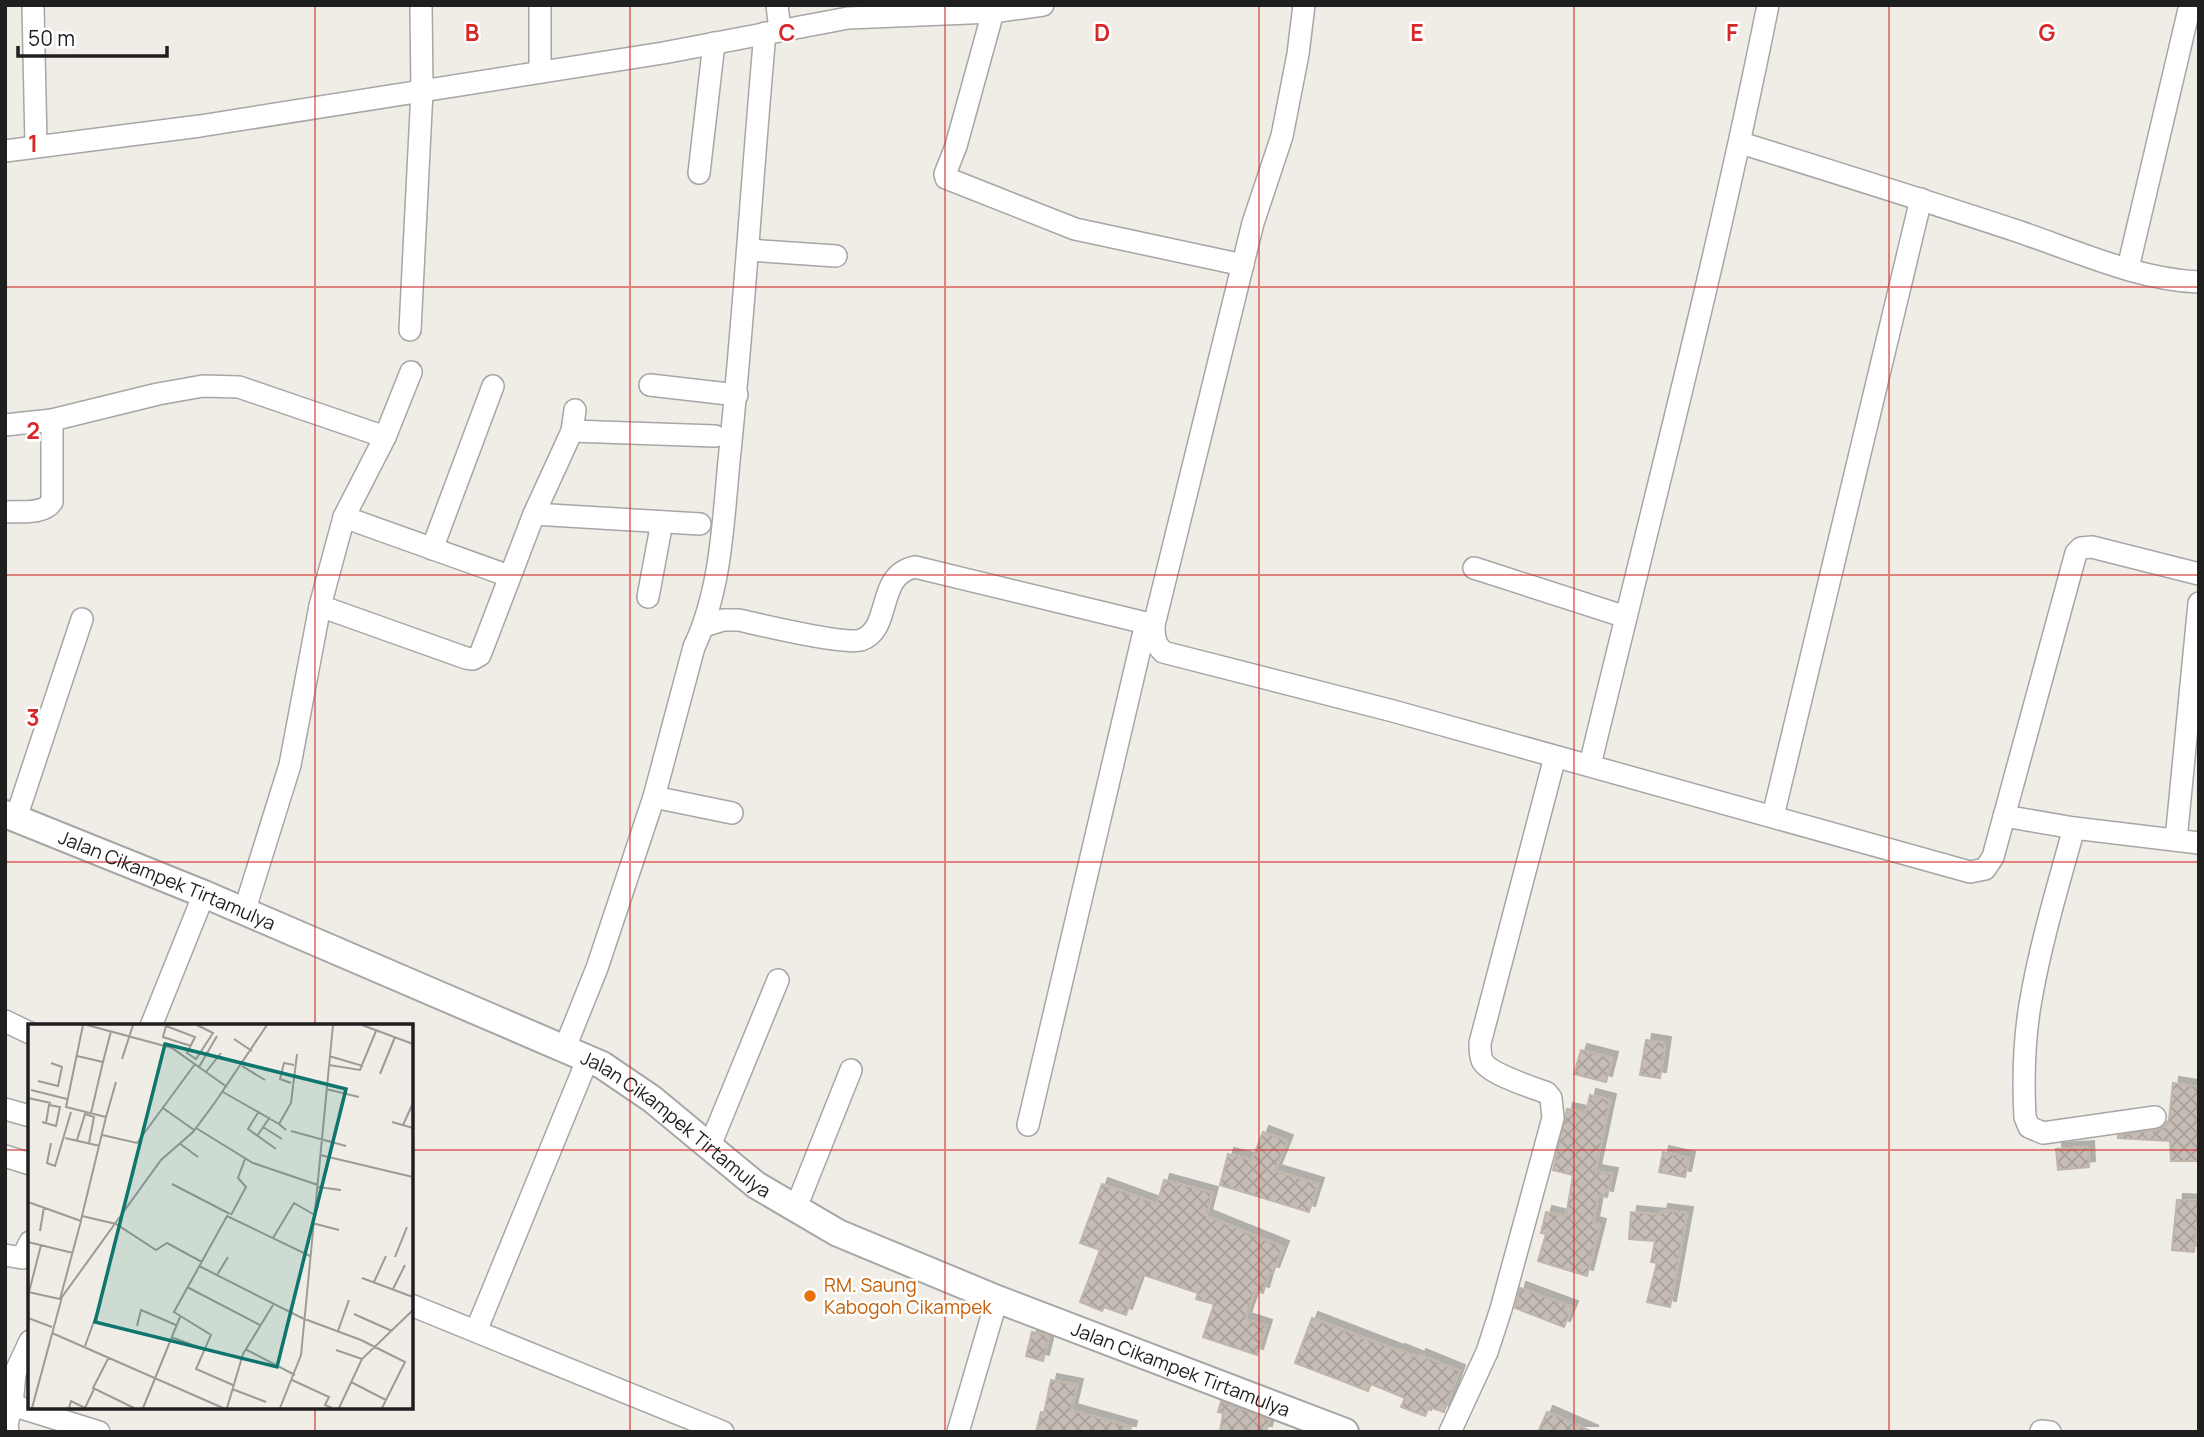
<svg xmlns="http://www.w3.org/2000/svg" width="2204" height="1437" viewBox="0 0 2204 1437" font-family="Manrope,sans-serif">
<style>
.building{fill:url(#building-cross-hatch);stroke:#c1b5a9;stroke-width:2;filter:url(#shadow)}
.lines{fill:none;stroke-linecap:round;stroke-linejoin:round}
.minor-casing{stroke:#a6a6a6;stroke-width:24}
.tertiary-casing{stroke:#a6a6a6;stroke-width:30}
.minor{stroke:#fff;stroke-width:21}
.tertiary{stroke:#fff;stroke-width:26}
.grid{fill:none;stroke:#d62828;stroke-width:2;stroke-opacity:0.55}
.food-dot{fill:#e8710a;stroke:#fff;stroke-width:2.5}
.labels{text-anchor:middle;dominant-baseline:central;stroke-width:5;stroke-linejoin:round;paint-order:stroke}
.street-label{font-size:19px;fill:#1f1f1f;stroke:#fff}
.food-label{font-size:19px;fill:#c56008;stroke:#fff;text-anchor:start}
.inset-road{fill:none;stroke:#9c9b96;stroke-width:2}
.view{fill:#0f766e;fill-opacity:0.15;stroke:#0f766e;stroke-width:3.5}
.inset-edge{fill:none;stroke:#1f1f1f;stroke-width:3.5}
.grid-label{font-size:23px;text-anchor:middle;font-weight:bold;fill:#d62828;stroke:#fff;stroke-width:5;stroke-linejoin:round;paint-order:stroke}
</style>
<defs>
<pattern id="building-cross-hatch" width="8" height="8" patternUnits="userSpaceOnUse" patternTransform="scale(1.75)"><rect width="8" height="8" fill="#c4bcb5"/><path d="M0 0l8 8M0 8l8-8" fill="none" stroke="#a8a19b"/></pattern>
<filter id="shadow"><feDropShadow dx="6" dy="-6" stdDeviation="0" flood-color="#0004"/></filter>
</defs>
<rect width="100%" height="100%" fill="#f0ede6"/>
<g class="building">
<polygon points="1646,1040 1665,1043 1660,1078 1640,1075"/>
<polygon points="1581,1050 1612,1058 1606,1082 1574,1074"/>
<polygon points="2173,1083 2199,1087 2199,1161 2171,1161 2170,1141 2118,1138 2118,1135 2157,1130 2164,1127 2169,1120"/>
<polygon points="1590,1095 1610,1100 1595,1171 1612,1174 1607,1197 1598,1195 1593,1223 1600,1225 1587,1276 1538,1261 1546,1234 1541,1233 1546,1212 1566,1217 1573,1175 1553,1170 1567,1109 1586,1113"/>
<polygon points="1263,1132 1287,1141 1275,1171 1318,1184 1309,1212 1220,1185 1228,1154 1252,1160"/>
<polygon points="2088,1147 2089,1167 2058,1170 2056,1149"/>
<polygon points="1663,1152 1689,1158 1685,1177 1659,1172"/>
<polygon points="1164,1180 1212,1193 1206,1216 1283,1247 1273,1273 1269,1272 1263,1293 1255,1290 1245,1319 1266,1326 1257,1355 1203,1337 1214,1304 1196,1299 1198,1293 1141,1274 1126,1315 1104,1307 1102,1311 1080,1302 1100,1250 1080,1243 1102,1184 1157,1204"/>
<polygon points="2177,1200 2199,1201 2199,1223 2197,1223 2194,1252 2172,1250"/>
<polygon points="1662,1210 1687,1213 1670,1307 1647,1302 1657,1263 1651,1262 1655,1241 1629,1239 1631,1212 1661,1215"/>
<polygon points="1520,1288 1572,1307 1564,1327 1515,1308"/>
<polygon points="1312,1318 1398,1351 1399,1350 1419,1358 1420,1355 1459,1371 1444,1412 1429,1407 1425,1416 1401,1407 1405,1398 1371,1384 1368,1391 1295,1363"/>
<polygon points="1032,1332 1049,1336 1043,1361 1026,1356"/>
<polygon points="1051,1380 1077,1385 1071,1410 1131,1427 1130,1432 1036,1432 1041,1412 1044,1413"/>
<polygon points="1221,1401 1269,1420 1266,1432 1220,1432 1223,1413 1218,1412"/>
<polygon points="1547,1412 1593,1432 1538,1432"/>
</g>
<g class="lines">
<g class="minor-casing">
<g id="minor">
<polyline points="33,5 36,145"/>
<polyline points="540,5 540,72"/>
<polyline points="777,5 780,30"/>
<path d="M1304,5l-6,49 -16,82 -29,87 -99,402c0,13 1,18 9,27l230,59 577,161 15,-3 8,-12 83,-304 5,-5 11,-1 107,27"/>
<polyline points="993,12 956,146 945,174 946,178 1075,229 1243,265"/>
<path d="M1741,143c93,29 186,58 279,89 56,19 119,48 179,50"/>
<polyline points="5,151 200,126 663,53 848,18 993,12 1043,5"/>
<polyline points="699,173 714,43"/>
<polyline points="748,250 836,256"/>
<polyline points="2128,268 2190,5"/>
<polyline points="410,330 422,91 421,5"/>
<polyline points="650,385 737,395"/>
<polyline points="5,425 52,420 158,394 203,386 239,387 385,437 411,372"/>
<polyline points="572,431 715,436"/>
<path d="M5,512c15,-1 38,3 47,-10v-82"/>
<polyline points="534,514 700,524"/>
<polyline points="344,517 509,576"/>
<polyline points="432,549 493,386"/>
<polyline points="1474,568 1626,617"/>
<polyline points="648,597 662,522"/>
<polyline points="320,606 466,658 473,659 480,655 534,514 572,431 575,410"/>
<path d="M704,626l19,-6h16c23,5 104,25 122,20 32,-11 14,-65 54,-73l239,58"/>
<path d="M1590,765c61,-253 127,-505 178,-760"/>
<polyline points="654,797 732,813"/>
<polyline points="1773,816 1921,199"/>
<polyline points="2004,816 2074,828 2199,843"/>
<polyline points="16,818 82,619"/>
<path d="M2074,828c-16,58 -34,117 -44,177 -6,37 -7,75 -5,112l4,10 14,6 112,-16"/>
<polyline points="2176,840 2199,603"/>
<polyline points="244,912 290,765 320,606 344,517 385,437"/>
<polyline points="5,1021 30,1033"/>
<polyline points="151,1026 204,894"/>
<path d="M564,1050l33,-82 57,-171 40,-150c27,-57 29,-124 35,-186 15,-143 23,-285 36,-428"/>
<polyline points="5,1109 30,1116"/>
<polyline points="1028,1125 1146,623"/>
<polyline points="709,1148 778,980"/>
<polyline points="5,1156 30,1164"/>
<polyline points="795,1210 851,1070"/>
<polyline points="5,1255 22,1258 30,1242"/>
<polyline points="411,1305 723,1432"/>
<polyline points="476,1331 588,1058"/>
<polyline points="12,1405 99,1432"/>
<polyline points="2041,1431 2050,1432"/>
<polyline points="8,1432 7,1424 12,1405 15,1373 30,1341"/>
<polyline points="958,1432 997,1299"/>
<path d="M1450,1432l37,-80 14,-43 52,-191 -2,-20 -4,-5c-15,-6 -59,-19 -65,-33 -2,-5 -2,-11 -2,-17l75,-286"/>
</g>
</g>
<g class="tertiary-casing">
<g id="tertiary">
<path id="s1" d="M5,814l199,80 398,171 50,34 104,86 82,48 159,66 348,133"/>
</g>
</g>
<use href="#minor" class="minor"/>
<use href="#tertiary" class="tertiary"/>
</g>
<path class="grid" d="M315,5v1021M630,5v1427M945,5v1427M1259,5v1427M1574,5v1427M1889,5v1427M5,287h2194M5,575h2194M5,862h2194M5,1150h25M411,1150h1788M315,1407v25"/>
<circle class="food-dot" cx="810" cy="1296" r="7"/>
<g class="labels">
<g class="street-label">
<text stroke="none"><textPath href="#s1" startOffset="175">Jalan Cikampek Tirtamulya</textPath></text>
<text stroke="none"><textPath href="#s1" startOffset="742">Jalan Cikampek Tirtamulya</textPath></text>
<text stroke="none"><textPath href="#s1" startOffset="1307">Jalan Cikampek Tirtamulya</textPath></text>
</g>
<g class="food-label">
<text x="824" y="1285">RM. Saung<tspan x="824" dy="22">Kabogoh Cikampek</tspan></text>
</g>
</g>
<g transform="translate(28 1024)">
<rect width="385" height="385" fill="#f0ede6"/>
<path class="inset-road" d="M59,1l85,23 55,39M334,1l51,19M138,2l29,11 -8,16 9,6 17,-26 -16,-8M138,2l-3,11 28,9M206,15l18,12M49,32l26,6 8,-31M301,32l34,10M94,35l11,-34M301,41l31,5 16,-39M214,42l23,14M171,43l18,-31M178,48l15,-19M352,50l15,-37M10,57l20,5 4,-19 -11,-4M263,59l-11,-4 4,-16 10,2M298,65l33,8M3,66l36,9M195,68l56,32M0,74l23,5M135,84l31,22M231,87l-11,18 28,20M63,89l12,-51M78,93l10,-35M14,98l14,4 4,-19 -11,-2 -3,18M364,98l21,6M375,101l10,-22M235,103l19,12M168,104l57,35 65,22M258,106l-7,-6 12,-21 6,-49M263,107l55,15M74,111l35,8 58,-79M229,112l13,-19M37,114l35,8M49,116l8,-26 9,3 -5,26M23,119l-4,20 8,3 16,-54M151,119l19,14M292,131l93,22M144,160l58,30M290,163l23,3M0,178l53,19 -21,78 -32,-7M203,191l15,-28 -8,-9 7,-19M54,192l34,8 40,26 11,-7 35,19M53,196l25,-103 -40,-10 17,-82M284,199l27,7M12,207l4,-24M245,214l21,-35 19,11M0,218l45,11M367,233l12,-30M171,242l103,52 59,22 44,22 -19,38M189,251l11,-18M334,254l51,19M346,258l12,-26M159,263l73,38M365,265l12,-24M1,268l12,-47M326,290l38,17M0,294l24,9M109,302l4,-16 35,15M310,307l11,-31M24,309l171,75M143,313l33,12M57,322l16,-44M217,325l50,26M308,326l26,9M81,333l-16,31 41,20M264,356l37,17 -4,8 7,3M323,358l35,18 -4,8M205,361l-37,-16 15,-34 -37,-23 53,-96 83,40M204,365l34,13M4,384l30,-111 99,-137 32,-28 23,-31 51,-76M41,384l2,-7 14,7 9,-19M115,384l37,-91M199,384l16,-54 30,-49M252,384l21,-53 32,-330M311,384l23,-49 51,-49"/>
<path class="view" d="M137,20l181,45 -69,278 -182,-45z"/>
<rect width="385" height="385" class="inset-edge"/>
</g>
<g class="grid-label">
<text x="472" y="41">B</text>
<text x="787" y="41">C</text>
<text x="1102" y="41">D</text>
<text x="1417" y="41">E</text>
<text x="1732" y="41">F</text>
<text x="2047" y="41">G</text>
<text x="33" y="152">1</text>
<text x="33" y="439">2</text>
<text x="33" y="726">3</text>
</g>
<rect width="2204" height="1437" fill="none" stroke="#1f1f1f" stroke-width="14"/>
<path d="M18 46v10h149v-10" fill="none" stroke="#1f1f1f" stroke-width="3.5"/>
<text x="28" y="46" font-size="21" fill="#1f1f1f" stroke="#ffffff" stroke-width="5" paint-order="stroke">50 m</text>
</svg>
